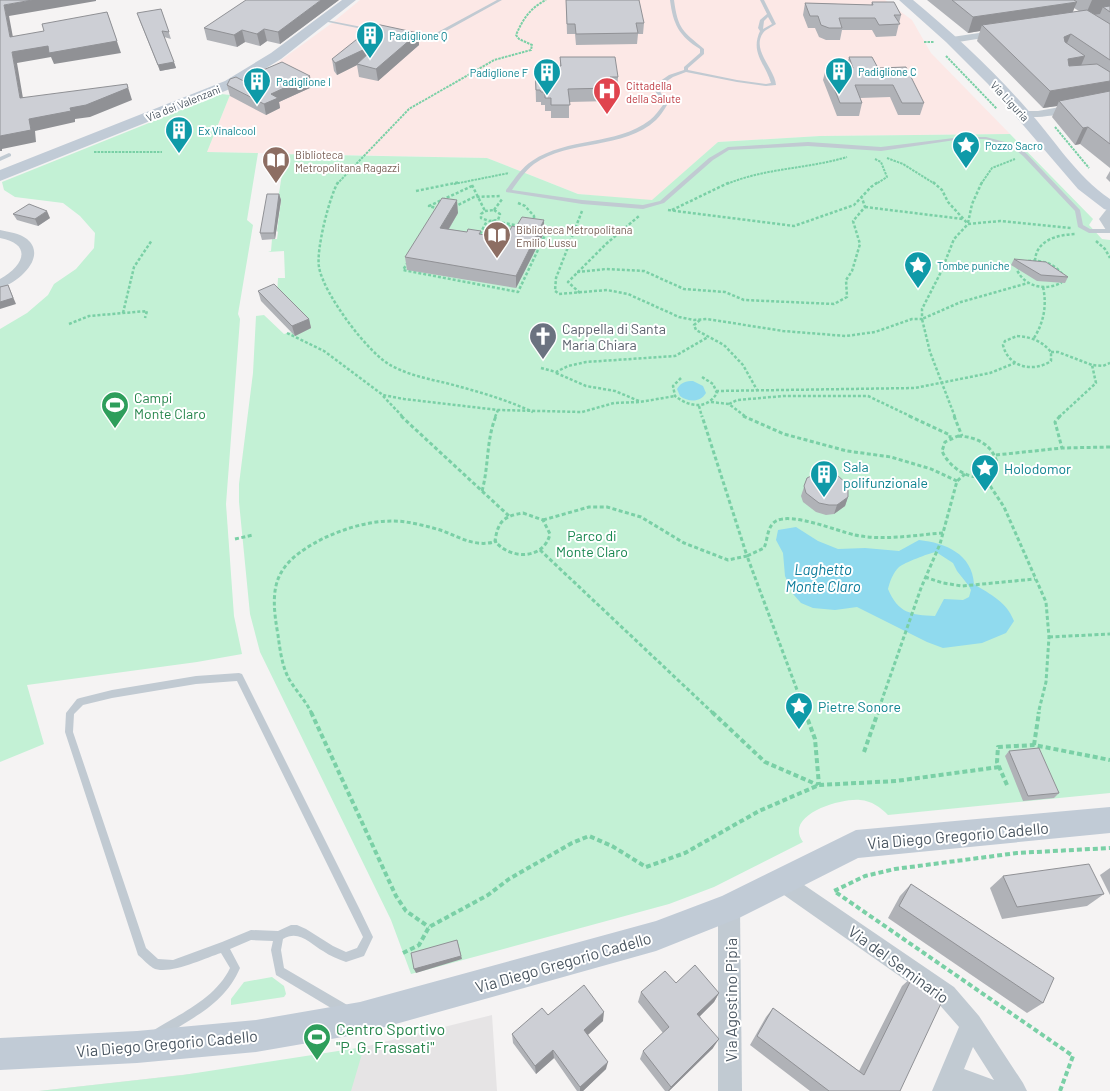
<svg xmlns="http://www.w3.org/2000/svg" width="1110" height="1091" viewBox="0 0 1110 1091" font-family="Barlow,sans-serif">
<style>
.education{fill:#e6e4e5}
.medical{fill:#fce8e6}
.green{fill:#c3f1d5}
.water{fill:#90daee;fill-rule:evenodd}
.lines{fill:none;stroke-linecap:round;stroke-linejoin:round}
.path-far3{stroke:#7ad0a6;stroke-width:2;stroke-dasharray:2.5 1;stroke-linecap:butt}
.path-far2{stroke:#7ad0a6;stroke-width:2.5;stroke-dasharray:3 2;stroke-linecap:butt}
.path-far1{stroke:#7ad0a6;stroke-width:3;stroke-dasharray:4 2.5;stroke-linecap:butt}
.path{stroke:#7ad0a6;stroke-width:4;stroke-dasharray:5 3;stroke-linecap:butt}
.lane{fill:#c1cad2;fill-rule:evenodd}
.street{fill:#c1cad2;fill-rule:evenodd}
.secondary{fill:#c1cbd6;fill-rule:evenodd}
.wall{fill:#b0b2b7;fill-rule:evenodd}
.shaded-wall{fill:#909195}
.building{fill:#cdcfd5;stroke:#909195}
.labels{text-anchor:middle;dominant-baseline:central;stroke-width:4;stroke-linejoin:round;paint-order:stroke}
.far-culture-label{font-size:11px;fill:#0d838f;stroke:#fff;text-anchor:start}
.far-health-label{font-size:11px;fill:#be3a42;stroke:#fff;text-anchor:start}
.far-street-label{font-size:11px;fill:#4a5661;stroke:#fff}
.far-education-label{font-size:11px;fill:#785e54;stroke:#fff;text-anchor:start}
.worship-label{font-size:14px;fill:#5b616d;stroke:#fff;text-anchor:start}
.leisure-label{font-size:14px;fill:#27864d;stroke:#fff;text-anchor:start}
.culture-label{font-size:14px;fill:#0d838f;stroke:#fff;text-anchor:start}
.park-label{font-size:14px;fill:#17864f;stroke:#fff}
.water-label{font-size:15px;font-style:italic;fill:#0c7c9b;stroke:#fff}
.near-street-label{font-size:16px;fill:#4a5661;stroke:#fff}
.near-leisure-label{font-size:16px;fill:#27864d;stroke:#fff;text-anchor:start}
</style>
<rect width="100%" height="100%" fill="#f5f3f3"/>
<polygon class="education" points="492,1015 497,1091 39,1091 252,1067 364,1047"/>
<polygon class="medical" points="360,0 885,0 912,20 931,53 1010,134 820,136 718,142 652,201 578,194 487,158 207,152 230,95 244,84 266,71 332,23"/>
<g class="green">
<polygon points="221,94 230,95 207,152 258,153 247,220 253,225 238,314 240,319 226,504 234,616 242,654 197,662 27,685 44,744 0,762 0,329 27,313 48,295 54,284 76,269 94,248 95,233 80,216 63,203 15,197 4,190 2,182"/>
<path d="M1010,134l83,85 -4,6 13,14 8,1v553l-222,22c-8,-8 -16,-14 -28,-15 -19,-2 -77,15 -57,42l-89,45 -45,17 -258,70 -20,-54 -131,-268 -10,-38 -11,-112v-18l14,-111 3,-57 8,-1 20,19 7,-2 -14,-38 1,-16h7l-1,-27 -16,1 3,-1 1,-12h5l1,-7 -1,-1 4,-31h-3l5,-33h-9l4,-13 209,4 91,36 74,6 66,-58 102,-6z"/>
<polygon points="272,977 284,986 286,994 284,997 231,1005 231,999 244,982"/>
<polygon points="364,1047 351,1091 39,1091 183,1075"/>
</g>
<g class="water">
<path d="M693,381l10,5 3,7c-6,10 -18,9 -26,3l-3,-7c4,-7 9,-8 16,-8z"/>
<path d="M796,527l22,14 20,8 27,-1 34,3 20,-11c27,3 53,14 55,44 17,11 32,17 40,37l-8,12 -24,10 -39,5 -16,-6 -70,-35 -22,3 -22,-2 -12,-5 -8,-9 -8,-18 -2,-23 -7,-13 2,-10zM936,552l17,11 4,8 12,15 2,4 -2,7 -6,3 -19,-1 -9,17c-24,-1 -37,-3 -47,-27 2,-8 5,-16 11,-22 5,-4 30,-14 37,-15z"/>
</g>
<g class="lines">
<g class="path-far3">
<polyline points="924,42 934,42"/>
<polyline points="946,56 997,109"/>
<polyline points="1055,127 1089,168"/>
<polyline points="94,152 162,152"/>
<polyline points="887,158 903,164 935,184"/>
<polyline points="875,159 881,162 887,177 876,184"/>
<path d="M337,184l72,-75 85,-49 37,-10 1,-5 -13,-6 -3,-4c7,-16 14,-27 30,-35"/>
<polyline points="454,184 509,173"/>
<path d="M727,184c38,-16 80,-15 120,-27"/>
<polyline points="981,184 992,168 1015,159"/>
</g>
<g class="path-far2">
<path d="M338,182c-9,16 -22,68 -19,85 4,26 50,88 73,99 17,9 36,13 54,17 30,8 59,16 87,29"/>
<polyline points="933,182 942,190 948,202 968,224"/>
<polyline points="472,185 485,211"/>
<polyline points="416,191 460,182"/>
<polyline points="518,203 525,206 534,216 534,223"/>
<polyline points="454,207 474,197 500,196"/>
<polyline points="865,207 963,219"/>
<polyline points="439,209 429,206 472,186"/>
<polygon points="494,210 500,214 498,220 489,221 481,218 481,214 485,211"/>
<polyline points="494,210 503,198"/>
<polyline points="668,210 794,226 854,205 871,187 878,182"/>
<polyline points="672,210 730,182"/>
<polyline points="582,211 556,278 555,291 559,294 607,290 628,294 679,317 694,320 707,319 783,331 846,336 875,332 912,319 922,319 922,309 941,272 954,239 968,224 1000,221 1071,228"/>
<polyline points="492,221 521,226"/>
<polyline points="968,223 972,204 982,182"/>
<polyline points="480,234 487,221"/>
<polyline points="496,241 507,231 510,225"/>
<polyline points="1096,241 1105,249 1110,258"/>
<path d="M1028,261c14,-1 26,2 35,14l-2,8c-16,8 -36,4 -44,-13l5,-7z"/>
<path d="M1035,261c1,-21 22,-26 40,-27"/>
<polyline points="408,262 403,270 518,292 547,231 542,230"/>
<polyline points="577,272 606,269 644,271 684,289 725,292 744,300 834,304 847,297 846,280 852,271 860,244 853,221 865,207 862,198"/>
<polyline points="580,293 568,282 606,244 639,216"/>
<polyline points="123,313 134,267 152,240"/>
<polyline points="700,320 694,325 696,330 724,345 743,365 757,390"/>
<polyline points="69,324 89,316 147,311 145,318"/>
<polyline points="287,333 324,351 383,395 404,399 498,410 582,412 614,403 640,402 675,396"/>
<path d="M1017,336c14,1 25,5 34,16v9c-18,12 -43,6 -48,-16l2,-4z"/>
<path d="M1034,338c10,-16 13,-33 9,-51"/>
<polyline points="1051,352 1058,352 1092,365"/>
<polyline points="541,368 556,372 568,366 586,362 675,356 708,337"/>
<polyline points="556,373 586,386 615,391 639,401"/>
<path d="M681,378l-8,8 2,10c14,11 32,14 42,-3l-4,-9 -11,-7"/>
<polyline points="716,391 915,388 990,373 1015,363"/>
<polyline points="383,396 403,417"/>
<polyline points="711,402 729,404 746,417"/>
<polyline points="729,404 737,400 784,396 868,396 912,417"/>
<polyline points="699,406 702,417"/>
<polyline points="495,417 498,410"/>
<polyline points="955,417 930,352 922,319 961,302 1028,283"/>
<polyline points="1059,417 1096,383 1092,365 1103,366 1110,363"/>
</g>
<g class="path-far1">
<polyline points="401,416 509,516"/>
<polyline points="743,416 784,434 847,451 891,457 931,469 957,481"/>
<polyline points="909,416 950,435 950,438"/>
<polyline points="954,416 962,436"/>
<polyline points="1060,416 1055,422 1062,448"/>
<path d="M958,436c19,1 33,8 39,26 -2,3 -4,8 -7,10 -17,14 -42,-6 -48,-21l3,-9z"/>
<polyline points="996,455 1062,448 1110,447"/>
<polyline points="983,475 1004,507 1046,602 1049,637 1046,682 1038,714"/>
<path d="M482,491c7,-25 4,-51 14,-75"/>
<path d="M523,513l20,7 7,14c-6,26 -40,26 -55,7 3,-20 9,-25 28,-28z"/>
<polyline points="543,520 589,507 607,507 641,517 684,543 728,560 747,556 702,416"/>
<polyline points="235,539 253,535"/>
<polyline points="540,550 714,714"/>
<polyline points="925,577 943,583 962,586 1035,579"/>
<polyline points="1049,637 1110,634"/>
<path d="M312,714c-6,-13 -16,-23 -23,-35 -7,-13 -9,-29 -11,-44 -9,-50 -4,-71 44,-96 25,-12 56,-21 84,-17 12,2 25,5 37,9 18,7 34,17 54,10"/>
<path d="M806,714l-59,-158 17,-8c4,-9 3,-22 12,-27 16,-9 61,10 79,14 29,6 59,0 88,-2"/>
<polyline points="877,714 921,588 940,544 957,481 965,474"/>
</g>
<g class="path">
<polyline points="311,712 396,896 406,911 429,927"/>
<polyline points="712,712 765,762 818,785"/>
<polyline points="805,712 815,739 819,785"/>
<polyline points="1034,745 1039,712"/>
<polyline points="864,752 878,712"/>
<polyline points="1007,785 997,762 998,747 1034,745 1110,760"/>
<polyline points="403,953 419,945 429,927 488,895 509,879 572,843 589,836 612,846 646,867 685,853 759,811 819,785 896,781 999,767"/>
<polyline points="1060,1091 1073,1056 834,891 865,876 895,869 1017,853 1110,848"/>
</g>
<g class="lane">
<polygon points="497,0 502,0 428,41 411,39 409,38 411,37 425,39"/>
<path d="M670,0h4c4,30 9,31 30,49v5l-16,14v2l49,10 29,4 5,-1c-6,-20 -21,-30 -11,-52l-2,-3 2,-8 7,-6 -7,-14h4l12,24c-4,3 -10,5 -13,9 -12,17 12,36 13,52l-10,1 -29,-4 -51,-10 -13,5 -15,10 9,18c-3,5 -7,11 -11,15 -32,30 -87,19 -122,44 -9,7 -16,17 -22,26l70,10 61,5 17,-4 49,-43 19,-11 80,-5 73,5 81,-10h24l30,8 11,9 53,56 3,15 7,4h20v4h-21l-11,-6 -3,-16 -52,-55 -11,-9 -26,-8h-24l-81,12 -73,-5 -79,4 -16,10 -49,43 -21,6 -61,-5 -76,-12v-2c8,-10 15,-22 26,-29 35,-24 84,-15 118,-41 5,-4 9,-10 13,-15l-10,-18v-1l16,-11 15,-5v-3l16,-14v-4c-21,-13 -27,-25 -30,-49zM768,17l4,7 -9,5 1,-8z"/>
<polygon points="321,19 377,30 379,31 377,32 323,21 321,21"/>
<polygon points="9,153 11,154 11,156 0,161 0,157"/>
<path d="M239,673l3,1 118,236 13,27 -9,19 -18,6c-8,-3 -16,-6 -23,-11 -12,-7 -24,-22 -40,-12l-2,11 3,18 65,38 1,4 -1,4 -4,1 -4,-1 -65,-39 -5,-25 2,-9 -22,-1 -21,9 10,19c-12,28 -33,42 -58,57 -8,5 -16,11 -24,14l-4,-1 -1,-4 1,-4c26,-16 62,-32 76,-62l-9,-15c-16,5 -53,23 -68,15 -5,-3 -10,-9 -15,-13l-73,-223 1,-19 11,-14 3,-1 32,-8 84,-14zM237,681l126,256 -6,11 -11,4 -13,-6 -27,-17 -9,-4h-6l-13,6 -27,-1 -29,12 -49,18 -15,-1 -12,-11 -73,-216 1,-18 9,-9 29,-7 84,-14z"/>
</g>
<g class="street">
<polygon points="999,30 1002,31 1002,35 952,43 947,40 952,37"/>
<path d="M1110,98v6c-17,3 -80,20 -91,10l5,-3h14z"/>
<polygon points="1110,209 1110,231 1106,230 1099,219 1106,210"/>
<path d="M0,230c9,2 19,3 27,9 21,18 -9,44 -27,49v-9c24,-13 33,-35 0,-41z"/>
<path d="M781,871l7,3 166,113 25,29 44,67 4,8h-95l27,-64 -21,-24 -164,-115 -3,-7 3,-7zM973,1047l21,33 -30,-11z"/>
<polygon points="729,897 736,901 740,908 742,1091 718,1091 718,908 722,901"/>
</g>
<g class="secondary">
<polygon points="342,0 356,0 281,59 235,87 0,181 0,170 225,81 271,53"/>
<path d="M899,0h14c40,33 79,69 114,109 27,30 49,67 83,90v12l-6,-2 -26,-20 -90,-105 -42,-42z"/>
<polygon points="1110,807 1110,833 858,858 739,918 656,951 360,1034 256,1052 137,1063 0,1070 0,1038 137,1031 256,1020 360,1002 656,921 722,896 856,830"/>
</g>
</g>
<g class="wall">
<polygon points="339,0 280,44 267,41 260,46 245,42 237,47 207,40 204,28"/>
<polygon points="566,0 644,23 643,34 638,34 637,44 576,45 575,34 567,34"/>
<path d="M927,0h183v168l-30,-24 -5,1 -23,-28 5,-11 -14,2 -66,-67 3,-10 -12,2zM1074,8l5,3 -6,1z"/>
<polygon points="872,2 901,15 896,36 876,37 872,30 842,30 840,40 826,40 819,37 815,28 808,28 803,15 805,3 871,5"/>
<polygon points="161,9 171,39 164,37 176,68 160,71 139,19"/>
<polygon points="418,33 419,45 378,81 359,77 357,65 337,75 334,71 332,59"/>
<polygon points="560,57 618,77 617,89 611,89 611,101 569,102 569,118 551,118 551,111 545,111 545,105 541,105 541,102 536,102 535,67 560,66"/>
<polygon points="849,57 878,68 924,103 920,115 898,115 890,97 860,98 862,103 859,116 837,116 823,80 826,68 846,68"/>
<polygon points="256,73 312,87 279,102 280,108 266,115 230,96 227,85 255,87 260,84 259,84"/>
<polygon points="1110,171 1110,182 1106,178"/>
<polygon points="279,194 281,200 275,239 262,240 260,233"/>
<polygon points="458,213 449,229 506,239 544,233 516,288 407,270 405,257"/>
<polygon points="13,214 50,218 38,226 17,220"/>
<polygon points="1014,259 1068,277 1065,283 1037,281 1011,265"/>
<polygon points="258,291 309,319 311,328 295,336 261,301"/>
<polygon points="807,478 848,497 845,506 834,514 826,515 816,512 803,502 801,496"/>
<polygon points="1009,751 1059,793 1054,798 1023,801 1005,756"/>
<polygon points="1110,868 1110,895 1100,875"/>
<polygon points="1003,876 1104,894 1087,906 1002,919 990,888"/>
<polygon points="911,884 1043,1003 1027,1013 888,918 900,896"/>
<polygon points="913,976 900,1091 810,1091 750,1045 766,1017 773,1008 859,1071 902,986"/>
<polygon points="676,983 719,993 714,1002 700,1016 713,1048 669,1091 665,1091 640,1059 643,1051 663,1033 638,1002 641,992"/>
<polygon points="548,1015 603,1021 588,1035 606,1069 583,1091 577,1091 554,1058 536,1074 513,1043 512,1034"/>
</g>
<g class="shaded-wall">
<polygon points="32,0 96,0 96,1 9,16 15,48 10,37 4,5"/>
<polygon points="321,0 339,0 280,44 278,32"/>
<polygon points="1092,0 1110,0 1110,12 1103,7 1100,14 1085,16"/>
<polygon points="1077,2 1070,18 982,25 980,31 968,33 973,17"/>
<polygon points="107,12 121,53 54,64 51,57 17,63 25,110 20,98 12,52"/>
<polygon points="264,29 267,41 260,46 257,34"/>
<polygon points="242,30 245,42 237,47 234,35"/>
<polygon points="418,33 419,45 378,81 376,69"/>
<polygon points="1071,34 1064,50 1064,37"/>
<polygon points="382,41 357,64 357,65 337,75 335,63"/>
<polygon points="1085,56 1078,73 1062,76 1068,59"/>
<polygon points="174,62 176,68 160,71 158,65"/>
<polygon points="310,76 312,87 279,102 280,108 266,115 264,104 271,94"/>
<polygon points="1110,81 1110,97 1059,101 1057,106 1043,108 1050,91"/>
<polygon points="127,84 132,100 90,117 75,119 75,122 35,131 36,142 2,149 2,151 0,151 0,136 29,119 70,108"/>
<polygon points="1088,127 1080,144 1075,145 1083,128"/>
<polygon points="279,194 281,200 275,239 274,233"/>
<polygon points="457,200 458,213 442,240 440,228"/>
<polygon points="47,211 50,218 38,226 35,219"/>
<polygon points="544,220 544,233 516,288 516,276"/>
<polygon points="8,285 16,304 0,309 0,302"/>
<polygon points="309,319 311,328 295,336 292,326"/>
<polygon points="848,497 845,506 834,514 837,505"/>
<polygon points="457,940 462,959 416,973 414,969"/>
<polygon points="719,993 714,1002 693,1023 697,1014"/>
<polygon points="604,1012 603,1021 583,1039 584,1030"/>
<polygon points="719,1039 713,1048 669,1091 668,1091 671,1087"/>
<polygon points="553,1050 554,1058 536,1074 535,1066"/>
<polygon points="608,1062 606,1069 583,1091 580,1091 580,1087"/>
</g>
<g class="building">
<polygon points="0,0 32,0 4,5 10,37 44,31 42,24 107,12 117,41 49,53 48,46 12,52 20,98 127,84 128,88 86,105 70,108 71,111 29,119 31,130 0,136"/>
<polygon points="246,0 321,0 278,32 264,29 257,34 242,30 234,35 204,28"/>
<polygon points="566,0 639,0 644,23 636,23 638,33 576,34 575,24 567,24"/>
<polygon points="952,0 1074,0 1077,2 973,17"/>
<polygon points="872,2 894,2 901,15 894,15 900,24 879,25 875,18 839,18 842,28 829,28 821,25 818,16 810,16 805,3 873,5"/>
<polygon points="1110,6 1110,12 1103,7"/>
<polygon points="161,9 169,32 162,31 174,62 158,65 137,13"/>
<polygon points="1087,10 1110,24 1110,60 1071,34 1064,37 1065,42 1085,56 1068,59 1069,66 1097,64 1110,72 1110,81 1050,91 982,25"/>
<polygon points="376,24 418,33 376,69 357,64 382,41 335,63 332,59"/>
<polygon points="560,57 615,57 618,77 610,77 611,88 568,89 570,105 551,105 551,98 545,98 545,92 541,92 540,90 536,90 535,67 561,66"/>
<polygon points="849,57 872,57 878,68 906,67 924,103 902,103 893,85 855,85 862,103 840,103 826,68 853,68"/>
<polygon points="282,62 310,76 271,94 278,98 264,104 227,85 230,79 236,77 255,87 270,80 256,73"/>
<polygon points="1110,91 1110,144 1088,127 1083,128 1059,101"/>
<polygon points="267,194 279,194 274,233 260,233"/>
<polygon points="442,198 457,200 440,228 467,232 468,229 481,231 479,234 506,239 512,226 516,227 522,217 544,220 516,276 405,257"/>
<polygon points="29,204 47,211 35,219 13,214"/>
<polygon points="1014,259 1046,262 1068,277 1041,275"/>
<polygon points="274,284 309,319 292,326 258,291"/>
<polygon points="8,285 13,298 0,302 0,287"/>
<polygon points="819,472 837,475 848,485 848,497 837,505 829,505 819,503 806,493 804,486 807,478"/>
<polygon points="1039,748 1059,793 1028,796 1009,751"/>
<polygon points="1089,864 1104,894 1017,907 1003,876"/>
<polygon points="911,884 1054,978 1043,1003 899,906"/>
<polygon points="457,940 461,956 414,969 411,953"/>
<polygon points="695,965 719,993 697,1014 719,1039 671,1087 643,1051 669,1027 641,992 665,971 676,983"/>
<polygon points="913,976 944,997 900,1091 829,1091 757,1036 773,1008 864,1075"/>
<polygon points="584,985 604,1012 584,1030 608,1062 580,1087 553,1050 535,1066 512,1034 542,1008 548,1015"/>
</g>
<defs>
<g id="building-pin" transform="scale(1.4375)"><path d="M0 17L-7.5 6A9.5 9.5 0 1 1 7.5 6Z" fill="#0f9aa8" stroke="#fff"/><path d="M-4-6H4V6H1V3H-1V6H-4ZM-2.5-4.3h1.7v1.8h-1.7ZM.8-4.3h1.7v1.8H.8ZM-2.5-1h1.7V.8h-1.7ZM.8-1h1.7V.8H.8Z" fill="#fff"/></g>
<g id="hospital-pin" transform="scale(1.4375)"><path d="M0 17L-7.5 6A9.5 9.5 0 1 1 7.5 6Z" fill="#e0444e" stroke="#fff"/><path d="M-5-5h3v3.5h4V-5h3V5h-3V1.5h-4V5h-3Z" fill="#fff"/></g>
<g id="sight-pin" transform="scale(1.4375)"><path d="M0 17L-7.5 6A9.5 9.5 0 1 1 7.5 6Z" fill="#0f9aa8" stroke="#fff"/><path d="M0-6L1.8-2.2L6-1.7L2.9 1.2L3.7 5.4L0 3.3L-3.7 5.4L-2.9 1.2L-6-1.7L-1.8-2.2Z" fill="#fff"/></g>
<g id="library-pin" transform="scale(1.4375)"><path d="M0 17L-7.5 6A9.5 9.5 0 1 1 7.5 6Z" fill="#8d6e63" stroke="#fff"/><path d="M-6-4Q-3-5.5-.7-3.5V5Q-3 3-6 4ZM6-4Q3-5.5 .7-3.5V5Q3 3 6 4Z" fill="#fff"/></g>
<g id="church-pin" transform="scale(1.4375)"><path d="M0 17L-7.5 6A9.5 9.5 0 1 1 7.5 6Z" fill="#6b7280" stroke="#fff"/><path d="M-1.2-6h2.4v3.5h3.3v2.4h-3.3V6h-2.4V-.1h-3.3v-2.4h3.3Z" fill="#fff"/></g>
<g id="stadium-pin" transform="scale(1.4375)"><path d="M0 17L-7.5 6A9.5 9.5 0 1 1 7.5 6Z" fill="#2e9e5b" stroke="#fff"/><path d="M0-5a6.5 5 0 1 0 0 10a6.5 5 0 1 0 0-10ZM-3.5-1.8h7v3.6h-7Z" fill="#fff"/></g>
</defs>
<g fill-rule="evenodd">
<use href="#building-pin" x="370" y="35"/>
<use href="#building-pin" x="839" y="71"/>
<use href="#building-pin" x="547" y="72"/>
<use href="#building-pin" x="257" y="81"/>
<use href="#hospital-pin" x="607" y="91"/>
<use href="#building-pin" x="179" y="130"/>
<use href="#sight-pin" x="966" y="145"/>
<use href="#library-pin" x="276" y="160"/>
<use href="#library-pin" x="497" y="235"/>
<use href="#sight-pin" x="918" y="265"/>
<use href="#church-pin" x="543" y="336"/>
<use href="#stadium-pin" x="115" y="405"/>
<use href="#sight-pin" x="985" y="468"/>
<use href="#building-pin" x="824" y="474"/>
<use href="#sight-pin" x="799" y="706"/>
<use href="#stadium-pin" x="317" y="1037"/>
</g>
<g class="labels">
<g class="far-culture-label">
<text x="389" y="35">Padiglione Q</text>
<text x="858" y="71">Padiglione C</text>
<text x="528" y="72" text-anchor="end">Padiglione F</text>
<text x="276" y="81">Padiglione I</text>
<text x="198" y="130">Ex Vinalcool</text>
<text x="985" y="145">Pozzo Sacro</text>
<text x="937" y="265">Tombe puniche</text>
</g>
<g class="far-health-label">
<text x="626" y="85">Cittadella<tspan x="626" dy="13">della Salute</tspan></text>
</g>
<g class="far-street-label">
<text transform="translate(1010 101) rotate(47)">Via Liguria</text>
<text transform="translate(183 103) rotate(-22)">Via dei Valenzani</text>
</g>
<g class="far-education-label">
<text x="295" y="154">Biblioteca<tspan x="295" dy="13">Metropolitana Ragazzi</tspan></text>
<text x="516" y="229">Biblioteca Metropolitana<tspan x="516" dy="13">Emilio Lussu</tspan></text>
</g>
<g class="worship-label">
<text x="562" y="328">Cappella di Santa<tspan x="562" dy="16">Maria Chiara</tspan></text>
</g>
<g class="leisure-label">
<text x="134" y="397">Campi<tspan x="134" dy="16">Monte Claro</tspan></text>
</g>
<g class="culture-label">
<text x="843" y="466">Sala<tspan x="843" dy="16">polifunzionale</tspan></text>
<text x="1004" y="468">Holodomor</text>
<text x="818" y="706">Pietre Sonore</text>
</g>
<g class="park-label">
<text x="592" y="535">Parco di<tspan x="592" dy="16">Monte Claro</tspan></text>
</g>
<g class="water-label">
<text x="823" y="569">Laghetto<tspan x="823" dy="17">Monte Claro</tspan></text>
</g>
<g class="near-street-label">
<text transform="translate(958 835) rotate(-5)">Via Diego Gregorio Cadello</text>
<text transform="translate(563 962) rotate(-16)">Via Diego Gregorio Cadello</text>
<text transform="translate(899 964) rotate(36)">Via del Seminario</text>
<text transform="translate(730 1000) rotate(-90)">Via Agostino Pipia</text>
<text transform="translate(167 1043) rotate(-5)">Via Diego Gregorio Cadello</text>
</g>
<g class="near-leisure-label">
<text x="336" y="1028">Centro Sportivo<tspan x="336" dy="18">"P. G. Frassati"</tspan></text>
</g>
</g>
</svg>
